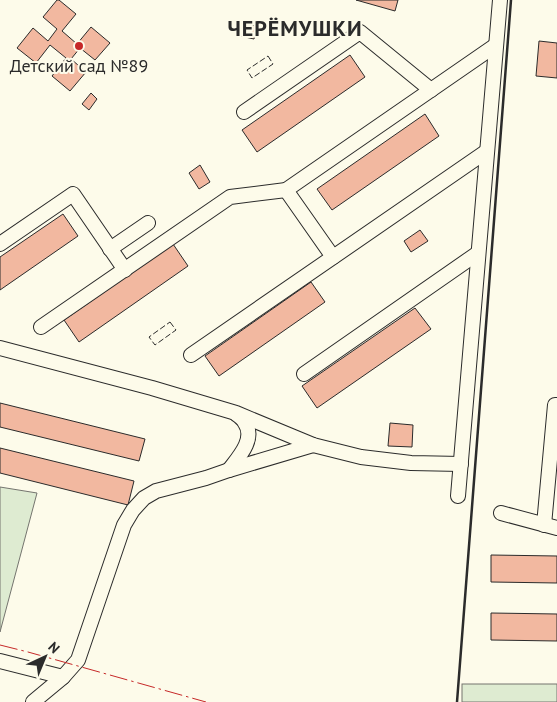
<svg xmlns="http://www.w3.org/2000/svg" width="557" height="702" viewBox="0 0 557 702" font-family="'PT Sans',sans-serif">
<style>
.green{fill:#deebd1;stroke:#74746e}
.building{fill:#f2b8a0;stroke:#2b2b2b}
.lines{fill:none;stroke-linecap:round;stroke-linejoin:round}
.minor-casing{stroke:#2b2b2b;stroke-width:16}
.minor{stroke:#fdfbea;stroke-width:14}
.fence{stroke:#2b2b2b;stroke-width:1;stroke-dasharray:6 2.5;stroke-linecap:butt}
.wall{stroke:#2b2b2b;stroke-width:2.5}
.power{stroke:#c62828;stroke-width:1;stroke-dasharray:18 4 2.5 4;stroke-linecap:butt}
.poi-dot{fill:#c62828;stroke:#fdfbea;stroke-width:2}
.labels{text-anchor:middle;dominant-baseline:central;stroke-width:4;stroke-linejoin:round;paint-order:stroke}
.poi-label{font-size:18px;fill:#2b2b2b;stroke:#fdfbea}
.district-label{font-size:22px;font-weight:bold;letter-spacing:1px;fill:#2b2b2b;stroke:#fdfbea}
</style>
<rect width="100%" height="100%" fill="#fdfbea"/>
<g class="green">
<polygon points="0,487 37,493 0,632"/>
<rect x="462" y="684" width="95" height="18"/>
</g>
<g class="building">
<polygon points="57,0 59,0 76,14 62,31 77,44 91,27 110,43 95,60 80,48 71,59 86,72 70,91 52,76 66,58 50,45 36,63 17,48 33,28 48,41 57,29 43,17"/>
<polygon points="356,0 398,0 395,11"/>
<polygon points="238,23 257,26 254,39 236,35"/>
<polygon points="539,41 557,43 557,78 536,76"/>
<polygon points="350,55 365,77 257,152 242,130"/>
<polygon points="91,93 97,99 89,110 82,104"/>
<polygon points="425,114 439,136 332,210 317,189"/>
<polygon points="200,165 210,182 199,189 189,173"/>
<polygon points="63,214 78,236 0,290 0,257"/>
<polygon points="420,230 428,241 411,252 404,241"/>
<polygon points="173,244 188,266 79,342 64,320"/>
<polygon points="311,282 325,302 219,376 205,356"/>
<polygon points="415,308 431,329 317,408 302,386"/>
<polygon points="0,403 145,439 139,461 0,427"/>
<polygon points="390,423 413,425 412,447 388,446"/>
<polygon points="0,448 134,481 128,505 0,473"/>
<polygon points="491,555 557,556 557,583 491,582"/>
<polygon points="491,613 557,614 557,641 491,640"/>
</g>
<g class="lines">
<g class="minor-casing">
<g id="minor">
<polyline points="244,112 360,32 431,90"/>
<polyline points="286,190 333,257"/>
<polyline points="0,244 73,194 125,270"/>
<polyline points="110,249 148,223"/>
<polyline points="41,327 230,197 286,190 496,45"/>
<polyline points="0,348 152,388 236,413 313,445 361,457 411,463 461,464"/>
<polyline points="191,355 487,151"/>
<polyline points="304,374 478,253"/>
<path d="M229,470c9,-12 27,-31 16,-47 -2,-4 -6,-7 -9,-9"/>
<polyline points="458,496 500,0"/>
<polyline points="501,513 557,528"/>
<polyline points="544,525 555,405 557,405"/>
<polyline points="0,661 63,677"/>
<polyline points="33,702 63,677 78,660 124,525 133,510 144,498 156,491 206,478 229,470 313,445"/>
</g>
</g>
<use href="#minor" class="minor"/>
<g class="fence">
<polygon points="268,56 273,64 252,78 247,70"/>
<polygon points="170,322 176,330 155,345 149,337"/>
</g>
<polyline class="wall" points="457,702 511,0"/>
<polyline class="power" points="0,645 28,652 206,702"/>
</g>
<circle class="poi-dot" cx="79" cy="46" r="5"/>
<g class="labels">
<g class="poi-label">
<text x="79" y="65">Детский сад №89</text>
</g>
<g class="district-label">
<text x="295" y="28">ЧЕРЁМУШКИ</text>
</g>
</g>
<g transform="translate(45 657) rotate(44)" stroke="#fdfbea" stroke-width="4" paint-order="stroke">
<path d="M0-4L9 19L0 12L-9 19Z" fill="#2b2b2b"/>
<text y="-8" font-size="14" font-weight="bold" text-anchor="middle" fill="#2b2b2b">N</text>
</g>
</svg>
